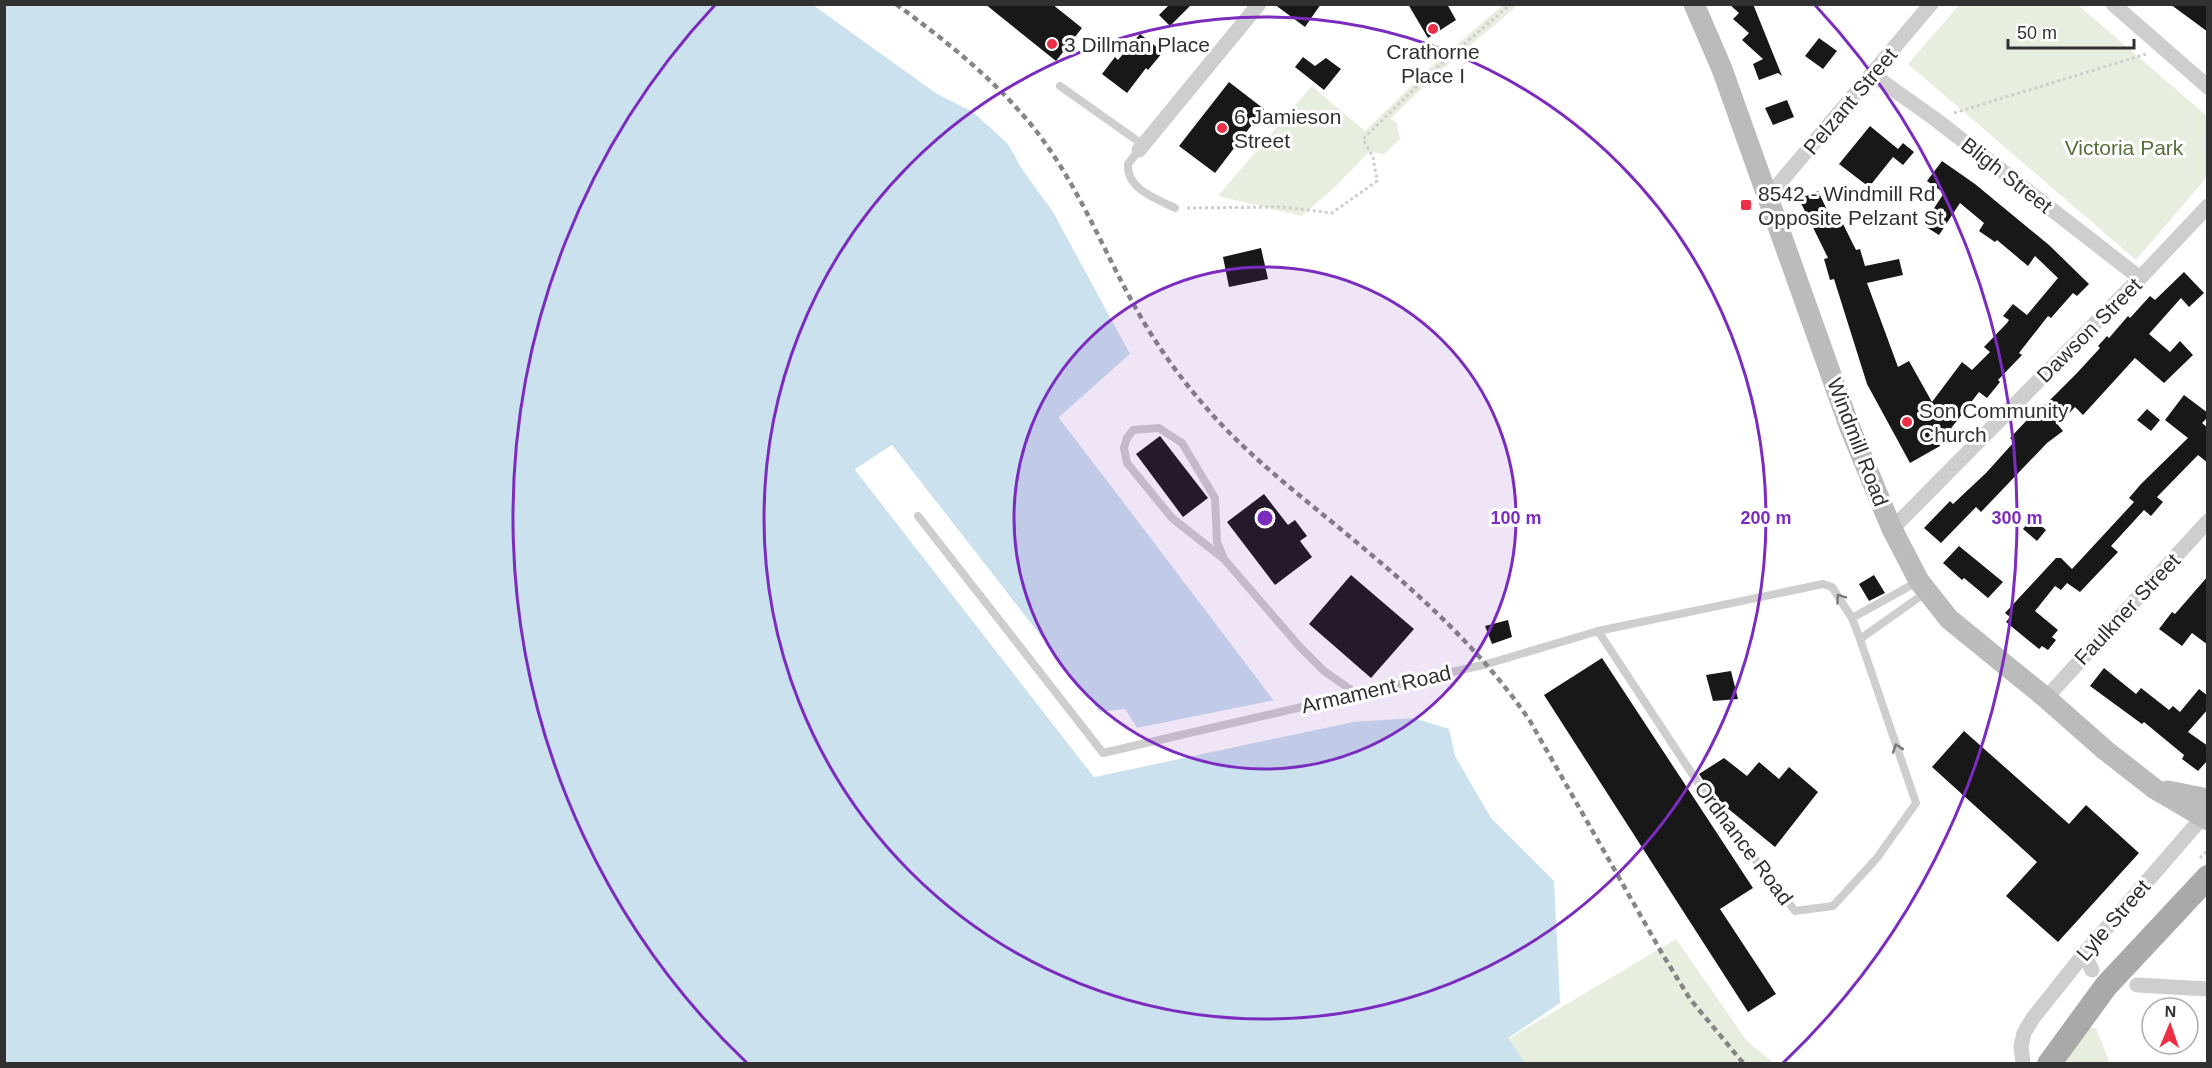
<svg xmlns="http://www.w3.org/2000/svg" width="2212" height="1068" viewBox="0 0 2212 1068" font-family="Arial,sans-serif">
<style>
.green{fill:#e8eedf}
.water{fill:#cbe2ee}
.pier{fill:#fff}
.building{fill:#181818}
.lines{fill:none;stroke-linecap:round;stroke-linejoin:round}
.path{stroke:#cecece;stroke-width:3;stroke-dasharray:3 3;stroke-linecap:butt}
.service{stroke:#cecece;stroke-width:8}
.minor{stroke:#cecece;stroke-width:15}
.secondary{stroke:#bbb;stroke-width:21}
.rail{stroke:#868686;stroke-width:4.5;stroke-dasharray:6 4.5;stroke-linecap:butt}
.path-bridge{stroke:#cecece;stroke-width:3;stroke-dasharray:3 3;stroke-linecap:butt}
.primary-bridge{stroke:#a9a9a9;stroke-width:24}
.oneway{stroke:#787878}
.ring{fill:none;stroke:#7b2cbf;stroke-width:3}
.poi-dot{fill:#ed2e45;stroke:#fff;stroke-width:2}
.labels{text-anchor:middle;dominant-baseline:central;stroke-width:6;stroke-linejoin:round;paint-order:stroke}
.poi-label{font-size:21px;fill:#313131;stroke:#fff;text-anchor:start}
.street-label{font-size:21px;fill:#313131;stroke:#fff}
.park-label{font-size:21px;fill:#56703c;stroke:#fff}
.centre{fill:#7b2cbf;stroke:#fff;stroke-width:3}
.ring-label{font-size:18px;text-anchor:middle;font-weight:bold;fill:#7b2cbf;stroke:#fff;stroke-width:6;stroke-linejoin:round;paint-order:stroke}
</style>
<rect width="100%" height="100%" fill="#fff"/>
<g class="green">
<polygon points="1504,4 1518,5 1438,73 1391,118 1397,124 1400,139 1384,154 1369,152 1337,185 1302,216 1218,196 1312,86 1365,131 1432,66"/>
<polygon points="1959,5 2078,5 2207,116 2207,177 2136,260 1908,64"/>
<polygon points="1676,939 1747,1041 1774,1063 1525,1063 1508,1039"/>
<polygon points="2096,1028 2110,1063 2040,1064 2068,1029"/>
</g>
<polygon class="water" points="5,5 813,5 937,94 973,112 1008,144 1022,169 1053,212 1130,354 1059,418 1275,700 1137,728 1124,710 1100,712 892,445 855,470 1094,777 1352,722 1414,718 1449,729 1455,756 1491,818 1554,881 1560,1003 1508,1038 1525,1063 5,1064"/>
<polygon class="pier" points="1130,354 1132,356 1063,418 1277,699 1276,703 1137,731 1123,713 1099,715 891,449 859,470 1095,774 1331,722 1350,719 1352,722 1094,777 855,469 892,445 1100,712 1125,709 1137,728 1274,701 1059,417"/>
<g class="building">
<polygon points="985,4 1052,4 1082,28 1056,61"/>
<polygon points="1170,4 1192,4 1170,26 1159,15"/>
<polygon points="1274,4 1321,4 1305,27"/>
<polygon points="1408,4 1447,4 1456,20 1428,38"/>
<polygon points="1729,4 1753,4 1782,76 1778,73 1759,80 1753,64 1763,59 1742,40 1749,33 1733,19 1739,13"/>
<polygon points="2170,4 2208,4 2208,32"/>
<polygon points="1140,34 1163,52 1148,70 1146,68 1127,93 1102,74 1115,57 1118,60"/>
<polygon points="1819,38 1837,51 1823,69 1805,56"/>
<polygon points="1303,57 1315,66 1326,58 1341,69 1324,90 1295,67"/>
<polygon points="1229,82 1264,109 1215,173 1179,146"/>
<polygon points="1787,100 1794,117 1773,125 1765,108"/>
<polygon points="1870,126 1898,149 1903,143 1914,152 1903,165 1893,157 1869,187 1839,164"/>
<polygon points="1942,161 1975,184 2049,245 2089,284 2077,296 2073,293 2051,318 2048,316 2019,353 2022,355 1998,380 2000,382 1987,398 1979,392 1939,444 1940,446 1910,463 1867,384 1834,279 1830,280 1824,259 1828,258 1799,199 1818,191 1830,216 1837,212 1856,250 1860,249 1865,266 1899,259 1903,275 1867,283 1898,367 1909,361 1932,402 1962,362 1972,370 1990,352 1984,347 2007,323 2009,320 2003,316 2013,304 2027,315 2058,278 2035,256 2028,266 1997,240 1995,242 1979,231 1984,223 1960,203 1939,235 1923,225 1944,193 1927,181"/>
<polygon points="1261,248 1268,279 1229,287 1223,257"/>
<polygon points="2184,272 2204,293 2189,307 2181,298 2149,334 2170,352 2180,341 2193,355 2164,383 2135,358 2083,415 2075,407 2058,425 2063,431 2047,443 1981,512 1976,507 1941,543 1924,528 1950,501 1953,504 1986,473 2014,442 2010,438 2027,420 2025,419 2040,405 2042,408 2077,373 2100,348 2098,346 2107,336 2109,338 2128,316 2130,318 2150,296 2155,300"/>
<polygon points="2184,395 2208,413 2208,417 2202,423 2208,428 2208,463 2198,455 2157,497 2163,502 2151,516 2144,510 2111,546 2118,552 2080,592 2067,583 2061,590 2055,586 2035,611 2058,630 2052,637 2056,640 2048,650 2042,646 2039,649 2006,622 2010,617 2005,613 2056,558 2061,558 2072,569 2134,502 2129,498 2141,484 2188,438 2165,420"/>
<polygon points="2147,409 2160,420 2151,431 2137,420"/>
<polygon points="1160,436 1208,498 1183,517 1136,454"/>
<polygon points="1264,494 1288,525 1295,520 1307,536 1300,541 1312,557 1275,585 1227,522"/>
<polygon points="2032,518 2046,530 2037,541 2023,529"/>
<polygon points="1959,546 2003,582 1988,598 1964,578 1962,580 1943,563"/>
<polygon points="1351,575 1414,629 1371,678 1309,624"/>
<polygon points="1874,575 1885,593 1869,601 1859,584"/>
<polygon points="2208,576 2208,645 2192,633 2182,646 2159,629 2172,612 2175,614"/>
<polygon points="1508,620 1512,637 1492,644 1485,626"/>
<polygon points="1602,658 1753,888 1720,909 1776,994 1748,1012 1544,695"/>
<polygon points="2104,668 2136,694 2141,688 2169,710 2173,706 2180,712 2199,689 2208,696 2208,709 2188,732 2208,746 2208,760 2198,771 2182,759 2184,755 2144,722 2142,724 2090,686"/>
<polygon points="1731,671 1738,699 1713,701 1706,675"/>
<polygon points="1964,731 2069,824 2086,805 2139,853 2058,942 2006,896 2037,862 1932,767"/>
<polygon points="1724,758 1747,776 1759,762 1779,779 1789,767 1818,792 1775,847 1715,798 1699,774"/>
</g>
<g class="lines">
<g class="path">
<polyline points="1954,113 2146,54"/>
<polyline points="1187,208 1282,207 1332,213 1377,181 1373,157 1363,139 1435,69 1511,4"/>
</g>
<g class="service">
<polyline points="1060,86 1142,144"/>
<path d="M1139,150l-11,14c-2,25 29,35 47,44"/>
<polyline points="918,516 1103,753 1487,664 1598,631 1823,584 1832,587 1852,618 1917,582"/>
<polyline points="1224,559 1217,542 1215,498 1182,443 1159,428 1133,430 1127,438 1124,448 1127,463 1172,518 1224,559 1300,647 1324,671 1357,694"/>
<polyline points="1852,618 1860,639"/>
<polyline points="1598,631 1710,801 1795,911 1833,906 1877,858 1916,803 1860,639 1925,593"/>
</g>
<g class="minor">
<polyline points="2113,4 2208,87"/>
<polyline points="1873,75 1935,119 2140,278"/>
<polyline points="1139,150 1259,4"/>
<polyline points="1767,198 1931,4"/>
<polyline points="1892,529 2140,278 2208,206"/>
<polyline points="2046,698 2208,521"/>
<polyline points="2084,954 2092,970"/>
<polyline points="2137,985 2208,989"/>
<polyline points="2023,1063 2021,1046 2024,1033 2033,1018 2084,954 2208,811"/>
</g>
<g class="secondary">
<polyline points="1694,4 1722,69 1850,428 1892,529 1919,581 1949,619 2046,698 2105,750 2155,789 2208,820"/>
<polyline points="2168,791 2208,799"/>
</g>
<path class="rail" d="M896,4c55,41 109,83 149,139 36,50 59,108 89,162 19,35 43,69 69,99 38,45 84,81 129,118 73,60 144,120 198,199l133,234 27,44 54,65"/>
<polyline class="path-bridge" points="2200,858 2208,850"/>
<polyline class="primary-bridge" points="2049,1064 2106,986 2208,877"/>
</g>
<defs><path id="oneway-chevron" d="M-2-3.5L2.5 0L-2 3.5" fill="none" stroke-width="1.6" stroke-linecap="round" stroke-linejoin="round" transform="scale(1.5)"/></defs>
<g class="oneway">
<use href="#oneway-chevron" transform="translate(1840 598) rotate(-125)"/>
<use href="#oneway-chevron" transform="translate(1897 748) rotate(-109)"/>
</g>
<circle cx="1265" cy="518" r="251" fill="#7b2cbf" fill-opacity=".12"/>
<g class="ring">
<circle cx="1265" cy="518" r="251"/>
<circle cx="1265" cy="518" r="501"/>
<path d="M747 1063A752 752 0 0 1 715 5M1815 5A752 752 0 0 1 1783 1063"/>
</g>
<g class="poi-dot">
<circle cx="1433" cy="29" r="6"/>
<circle cx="1052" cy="44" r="6"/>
<circle cx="1222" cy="128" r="6"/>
<rect x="1740" y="199" width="12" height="12" rx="3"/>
<circle cx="1907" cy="422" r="6"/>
</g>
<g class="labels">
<g class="poi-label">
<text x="1064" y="44">3 Dillman Place</text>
<text x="1433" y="51" text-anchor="middle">Crathorne<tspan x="1433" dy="24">Place I</tspan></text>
<text x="1234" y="116">6 Jamieson<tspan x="1234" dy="24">Street</tspan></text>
<text x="1758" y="193">8542 - Windmill Rd<tspan x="1758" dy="24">Opposite Pelzant St</tspan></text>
<text x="1919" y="410">Son Community<tspan x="1919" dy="24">Church</tspan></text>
</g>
<g class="street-label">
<text transform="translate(1850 101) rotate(-50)">Pelzant Street</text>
<text transform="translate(2007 175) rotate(38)">Bligh Street</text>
<text transform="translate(2089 330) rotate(-45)">Dawson Street</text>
<text transform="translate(1858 442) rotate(69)">Windmill Road</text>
<text transform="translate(2127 609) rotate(-47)">Faulkner Street</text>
<text transform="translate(1376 689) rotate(-13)">Armament Road</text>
<text transform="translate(1744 843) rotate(53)">Ordnance Road</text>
<text transform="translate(2113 920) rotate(-49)">Lyle Street</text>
</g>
<g class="park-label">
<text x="2124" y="147">Victoria Park</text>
</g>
</g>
<circle cx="1265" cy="518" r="9" class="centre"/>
<g class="ring-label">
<text x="1516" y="524">100 m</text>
<text x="1766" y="524">200 m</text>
<text x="2017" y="524">300 m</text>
</g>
<rect width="2212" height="1068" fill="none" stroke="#313131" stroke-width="12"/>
<g transform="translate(2170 1026) rotate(2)"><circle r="28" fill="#ffffff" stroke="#adadad" stroke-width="1.5"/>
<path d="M0-4.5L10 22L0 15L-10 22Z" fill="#ed2e45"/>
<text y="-9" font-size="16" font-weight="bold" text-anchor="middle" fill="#313131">N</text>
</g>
<path d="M2008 39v9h126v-9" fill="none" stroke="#313131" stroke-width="3"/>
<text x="2017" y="39" font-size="18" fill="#313131" stroke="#ffffff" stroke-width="4.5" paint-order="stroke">50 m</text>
</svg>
